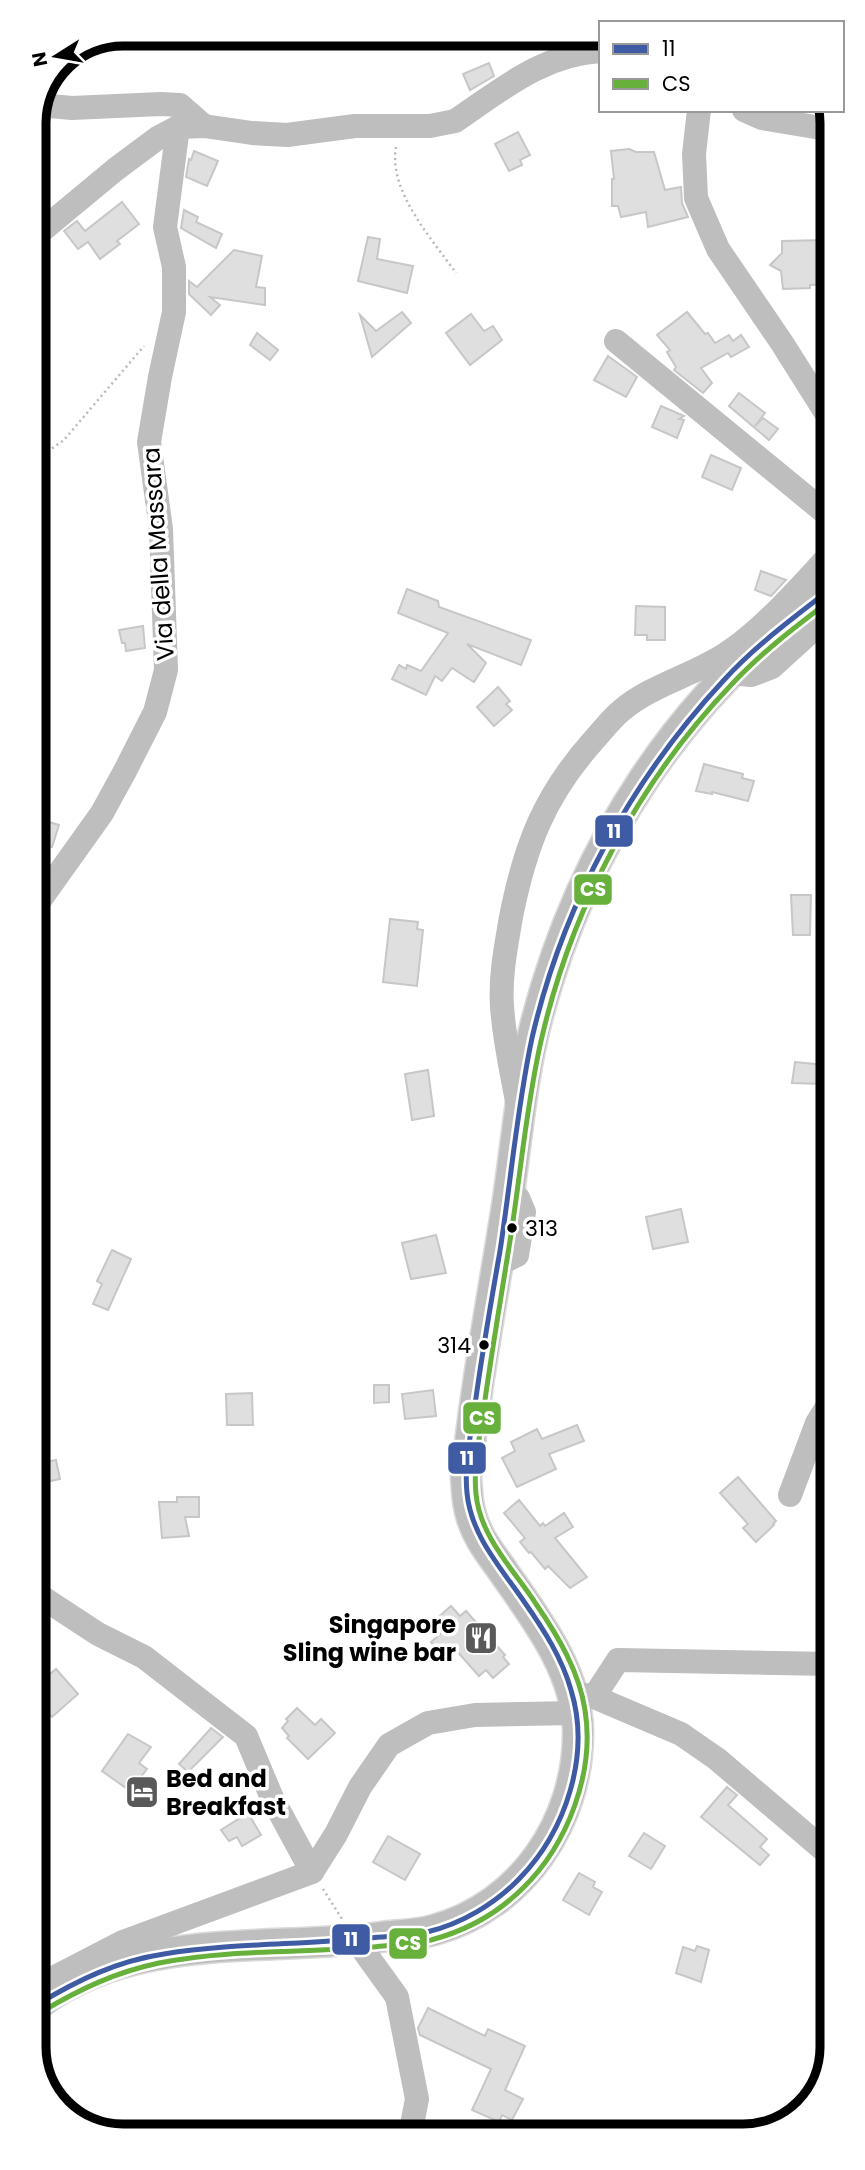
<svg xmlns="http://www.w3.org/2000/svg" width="865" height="2170" viewBox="0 0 865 2170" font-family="Poppins,sans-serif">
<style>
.building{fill:#dfdfdf;stroke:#c7c7c7;stroke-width:2}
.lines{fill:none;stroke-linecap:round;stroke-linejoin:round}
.major-casing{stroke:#dbdbdb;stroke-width:33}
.path{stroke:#b9b9b9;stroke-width:2.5;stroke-dasharray:2 3.5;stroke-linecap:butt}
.minor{stroke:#bebebe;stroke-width:24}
.major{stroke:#bebebe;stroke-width:30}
.bus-1-casing{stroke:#fff;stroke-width:10}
.bus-2-casing{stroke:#fff;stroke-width:10}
.bus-1{stroke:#3e5ba3;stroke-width:5}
.bus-2{stroke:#67b03c;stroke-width:5}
.bus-dot{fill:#000;stroke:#fff;stroke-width:2.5}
.labels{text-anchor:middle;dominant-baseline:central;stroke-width:7;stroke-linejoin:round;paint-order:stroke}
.bus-label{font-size:22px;fill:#000;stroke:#fff;text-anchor:start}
.street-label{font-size:24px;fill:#000;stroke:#fff}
.poi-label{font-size:24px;font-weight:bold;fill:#000;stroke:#fff;text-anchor:end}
.rim{fill:none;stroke:#000;stroke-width:9}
.line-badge{stroke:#fff;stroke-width:2.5}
.badge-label{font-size:19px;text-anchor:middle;font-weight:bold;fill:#fff}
</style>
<rect width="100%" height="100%" fill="#fff"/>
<g class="building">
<polygon points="489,63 494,76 470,90 463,74"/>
<polygon points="518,132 530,155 520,160 522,165 509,171 495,144"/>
<polygon points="629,149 636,152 654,152 665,190 681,187 682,203 688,217 648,227 646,212 621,217 618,206 612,206 612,179 614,179 611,151"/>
<polygon points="194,151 218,161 207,186 186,177 189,159 191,160"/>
<polygon points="122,202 139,224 117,241 120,244 100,259 88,242 78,249 64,231 77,221 85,231"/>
<polygon points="184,210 198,217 196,222 222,234 216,248 181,228"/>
<polygon points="368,237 380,239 377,259 413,266 407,293 358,281"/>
<polygon points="826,240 827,284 810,285 810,288 783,289 781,271 770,265 782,253 782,241"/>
<polygon points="234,250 262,256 256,287 265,288 265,305 210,297 220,305 211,315 189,294 189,281 197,287"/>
<polygon points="402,312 411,323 372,357 360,315 376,331"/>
<polygon points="687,312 705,334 708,333 715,343 729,335 733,341 741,335 749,347 731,357 728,353 701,368 712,383 703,393 674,370 676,367 667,352 670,350 657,335"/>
<polygon points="471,314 484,331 493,326 502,340 470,365 446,333"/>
<polygon points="257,333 278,350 270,360 250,345"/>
<polygon points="608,356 637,377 626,397 594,380"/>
<polygon points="739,393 765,413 755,426 763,418 778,429 769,440 729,406"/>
<polygon points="661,406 684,416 679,419 684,420 677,438 652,427"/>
<polygon points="711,455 741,468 732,490 702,477"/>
<polygon points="761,571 786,580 771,596 755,590"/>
<polygon points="407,589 438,601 439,607 531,640 521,665 467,644 486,663 474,682 452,668 442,681 435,676 426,695 392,679 399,665 406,669 407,665 421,671 448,633 398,613"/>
<polygon points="636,606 665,607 665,640 647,640 647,635 635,635"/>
<polygon points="143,626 145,648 126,651 125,643 122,643 119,630"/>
<polygon points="498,687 510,701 506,704 512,710 494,726 477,707"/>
<polygon points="704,764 743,774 742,778 754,781 748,801 712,792 712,794 696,791"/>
<polygon points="39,819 59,825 52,847 35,842 35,831"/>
<polygon points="791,895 811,895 810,935 793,935"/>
<polygon points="390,919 418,922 417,929 423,930 417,986 383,982"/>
<polygon points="795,1062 824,1065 822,1084 792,1083"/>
<polygon points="428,1070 434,1116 412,1120 405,1074"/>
<polygon points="681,1209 688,1242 653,1249 646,1217"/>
<polygon points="436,1235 446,1273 411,1279 402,1243"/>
<polygon points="112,1250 131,1259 108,1310 93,1304 102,1284 97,1281"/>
<polygon points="374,1385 389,1385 389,1402 374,1403"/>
<polygon points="433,1390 436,1416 405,1419 402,1394"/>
<polygon points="252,1393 253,1425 227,1425 226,1394"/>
<polygon points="577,1425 584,1441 549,1454 556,1469 517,1487 502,1458 515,1451 511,1442 537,1429 542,1439"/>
<polygon points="56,1460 60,1479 37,1484 36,1464"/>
<polygon points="738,1477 776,1521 773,1524 774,1525 756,1542 743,1528 748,1524 720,1493"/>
<polygon points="177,1497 199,1497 199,1517 185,1517 189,1536 162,1538 159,1502 177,1502"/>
<polygon points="519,1500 540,1526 543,1523 545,1526 564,1513 573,1527 555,1538 587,1577 570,1588 548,1566 545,1569 531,1552 529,1553 520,1542 525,1538 504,1513"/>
<polygon points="451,1606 460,1616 466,1611 505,1655 503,1657 509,1664 493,1678 486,1670 479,1676 455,1649 445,1658 431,1642 445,1630 436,1619"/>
<polygon points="56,1669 78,1694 52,1717 50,1715 37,1725 37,1685"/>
<polygon points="297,1708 315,1725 321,1719 335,1733 308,1759 287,1738 289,1736 282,1728 288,1721 286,1719"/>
<polygon points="211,1728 223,1737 188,1772 179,1764"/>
<polygon points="128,1734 151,1747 139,1763 147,1769 130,1791 102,1771"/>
<polygon points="727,1787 737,1795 728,1805 767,1839 760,1847 769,1855 760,1865 701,1817"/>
<polygon points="248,1813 261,1835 242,1846 237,1837 229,1841 221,1830"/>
<polygon points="644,1833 665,1846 651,1869 629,1856"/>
<polygon points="388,1836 420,1854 405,1880 373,1862"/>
<polygon points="579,1873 595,1882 593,1887 602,1892 589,1915 563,1900"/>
<polygon points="697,1946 709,1950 701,1982 676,1973 683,1947 695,1951"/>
<polygon points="428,2008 485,2036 488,2029 525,2046 505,2090 523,2099 512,2120 502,2115 499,2122 472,2110 491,2069 420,2035 418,2028"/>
</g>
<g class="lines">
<g class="major-casing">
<path id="major" d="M38,2004c99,-74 228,-52 343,-67 17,-2 36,-2 53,-7 88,-24 145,-109 144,-199 -1,-59 -41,-111 -73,-157 -13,-19 -28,-36 -34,-59 -4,-12 -4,-24 -5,-37 9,-89 26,-177 40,-266 10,-62 15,-133 31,-193 45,-171 144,-327 291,-428"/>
</g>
<g class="path">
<path d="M396,147c-8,44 36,92 60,126"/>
<polyline points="34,461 64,440 144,346"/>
<polyline points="323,1889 342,1919"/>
</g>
<g class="minor">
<polyline points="39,105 72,108 161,104 180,105 204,126"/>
<polyline points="699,110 694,154 696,198 718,249 782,343 828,416"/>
<polyline points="744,110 762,118 827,129"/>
<path d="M34,237l82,-68 43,-32 19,-10 26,-1 48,7 35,2 68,-9h75l25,-5c46,-31 88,-67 146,-70"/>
<polyline points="616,341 828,515"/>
<polyline points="732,673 751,675 772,667 828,616"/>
<polyline points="35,907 102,813 125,771 155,712 166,670 161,529 149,442 160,377 174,312 174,267 165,227 178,127"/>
<path d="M517,1101c-6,-32 -13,-63 -15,-95 -2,-31 4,-59 9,-89 14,-71 33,-121 82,-176 9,-10 18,-22 29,-31 30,-25 69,-34 102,-55 36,-22 75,-67 104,-98"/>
<polyline points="498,1258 509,1259 517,1255 524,1212 518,1198 509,1196"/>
<polyline points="790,1495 817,1423 830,1402"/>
<polyline points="37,1594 98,1634 144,1657 246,1736 272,1798 312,1872"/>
<polyline points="580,1694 594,1697 618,1660 831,1664"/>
<polyline points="594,1697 681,1734 717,1759 831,1856"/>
<polyline points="356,1940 397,1997 417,2099 410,2135"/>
<polyline points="38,1986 123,1942 312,1872 336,1834 360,1787 389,1745 428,1723 475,1715 576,1713"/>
</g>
<use href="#major" class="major"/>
<g class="bus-1-casing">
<path id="bus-1" d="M38,2004c40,-24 79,-43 126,-50 68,-11 137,-9 205,-16 19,-2 39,-2 58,-6 34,-8 68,-28 92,-53 47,-48 72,-124 52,-189 -9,-32 -27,-60 -46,-87 -23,-34 -54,-67 -58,-110 -3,-29 4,-59 8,-88 7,-52 16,-103 25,-154 11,-71 17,-143 32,-213 31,-134 99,-258 192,-358 31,-34 68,-61 104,-89"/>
</g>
<g class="bus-2-casing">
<path id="bus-2" d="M43,2011c37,-22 73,-39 116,-48 70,-14 143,-10 214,-16 19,-2 39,-3 58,-7 34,-9 67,-27 92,-52 45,-44 72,-116 62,-178 -6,-39 -27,-74 -49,-106 -22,-34 -56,-67 -60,-110 -3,-28 4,-59 8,-87 7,-51 16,-103 24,-154 12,-70 17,-142 33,-212 30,-132 97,-259 191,-357 29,-31 63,-57 96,-82"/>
</g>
<use href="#bus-1" class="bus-1"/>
<use href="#bus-2" class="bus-2"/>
</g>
<defs>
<g id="restaurant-square" transform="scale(1.75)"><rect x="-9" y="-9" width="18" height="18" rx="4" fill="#595959" stroke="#fff"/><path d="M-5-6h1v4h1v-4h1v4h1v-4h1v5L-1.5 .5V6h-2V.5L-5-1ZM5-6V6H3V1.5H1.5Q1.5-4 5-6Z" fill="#fff"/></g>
<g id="hotel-square" transform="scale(1.75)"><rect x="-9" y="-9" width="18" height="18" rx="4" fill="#595959" stroke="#fff"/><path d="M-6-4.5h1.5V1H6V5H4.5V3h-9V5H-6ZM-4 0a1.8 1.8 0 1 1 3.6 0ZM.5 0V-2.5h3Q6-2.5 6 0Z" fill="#fff"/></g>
</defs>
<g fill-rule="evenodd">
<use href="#restaurant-square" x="481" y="1638"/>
<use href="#hotel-square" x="142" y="1792"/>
</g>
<g class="bus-dot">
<circle cx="512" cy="1228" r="6"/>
<circle cx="484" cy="1345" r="6"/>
</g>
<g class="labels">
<g class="bus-label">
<text x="525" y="1228">313</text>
<text x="471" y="1345" text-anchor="end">314</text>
</g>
<g class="street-label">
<text transform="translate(158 554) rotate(-94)">Via della Massara</text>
</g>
<g class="poi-label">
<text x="456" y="1624">Singapore<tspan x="456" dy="28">Sling wine bar</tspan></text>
<text x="166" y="1778" text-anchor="start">Bed and<tspan x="166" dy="28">Breakfast</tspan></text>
</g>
</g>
<path d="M0 0H865V2170H0ZM123 46H743A77 77 0 0 1 820 123V2047A77 77 0 0 1 743 2124H123A77 77 0 0 1 46 2047V123A77 77 0 0 1 123 46Z" fill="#fff" fill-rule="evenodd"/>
<path class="rim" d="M123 46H743A77 77 0 0 1 820 123V2047A77 77 0 0 1 743 2124H123A77 77 0 0 1 46 2047V123A77 77 0 0 1 123 46Z"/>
<g class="line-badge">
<rect x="594" y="814" width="40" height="34" rx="7" fill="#3e5ba3"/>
<rect x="573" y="873" width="40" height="33" rx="7" fill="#67b03c"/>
<rect x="462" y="1401" width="40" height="34" rx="7" fill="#67b03c"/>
<rect x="447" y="1441" width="40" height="34" rx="7" fill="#3e5ba3"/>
<rect x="331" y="1923" width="40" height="33" rx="7" fill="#3e5ba3"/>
<rect x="388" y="1927" width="40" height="33" rx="7" fill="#67b03c"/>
</g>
<g class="badge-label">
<text x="614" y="838">11</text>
<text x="593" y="896">CS</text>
<text x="482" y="1425">CS</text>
<text x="467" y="1465">11</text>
<text x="351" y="1946">11</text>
<text x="408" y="1950">CS</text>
</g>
<rect x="599" y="21" width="245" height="91" fill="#ffffff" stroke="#999999" stroke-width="2"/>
<rect x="613" y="44" width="35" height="10" fill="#3e5ba3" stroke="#999999" stroke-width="2"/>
<text x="662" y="56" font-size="21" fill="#000000">11</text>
<rect x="613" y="79" width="35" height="10" fill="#67b03c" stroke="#999999" stroke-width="2"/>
<text x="662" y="91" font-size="21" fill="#000000">CS</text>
<g transform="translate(56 56) rotate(259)" stroke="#ffffff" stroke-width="5" paint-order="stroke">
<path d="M0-5L12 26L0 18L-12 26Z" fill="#000000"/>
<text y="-10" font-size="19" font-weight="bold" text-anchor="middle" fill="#000000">N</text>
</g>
</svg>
